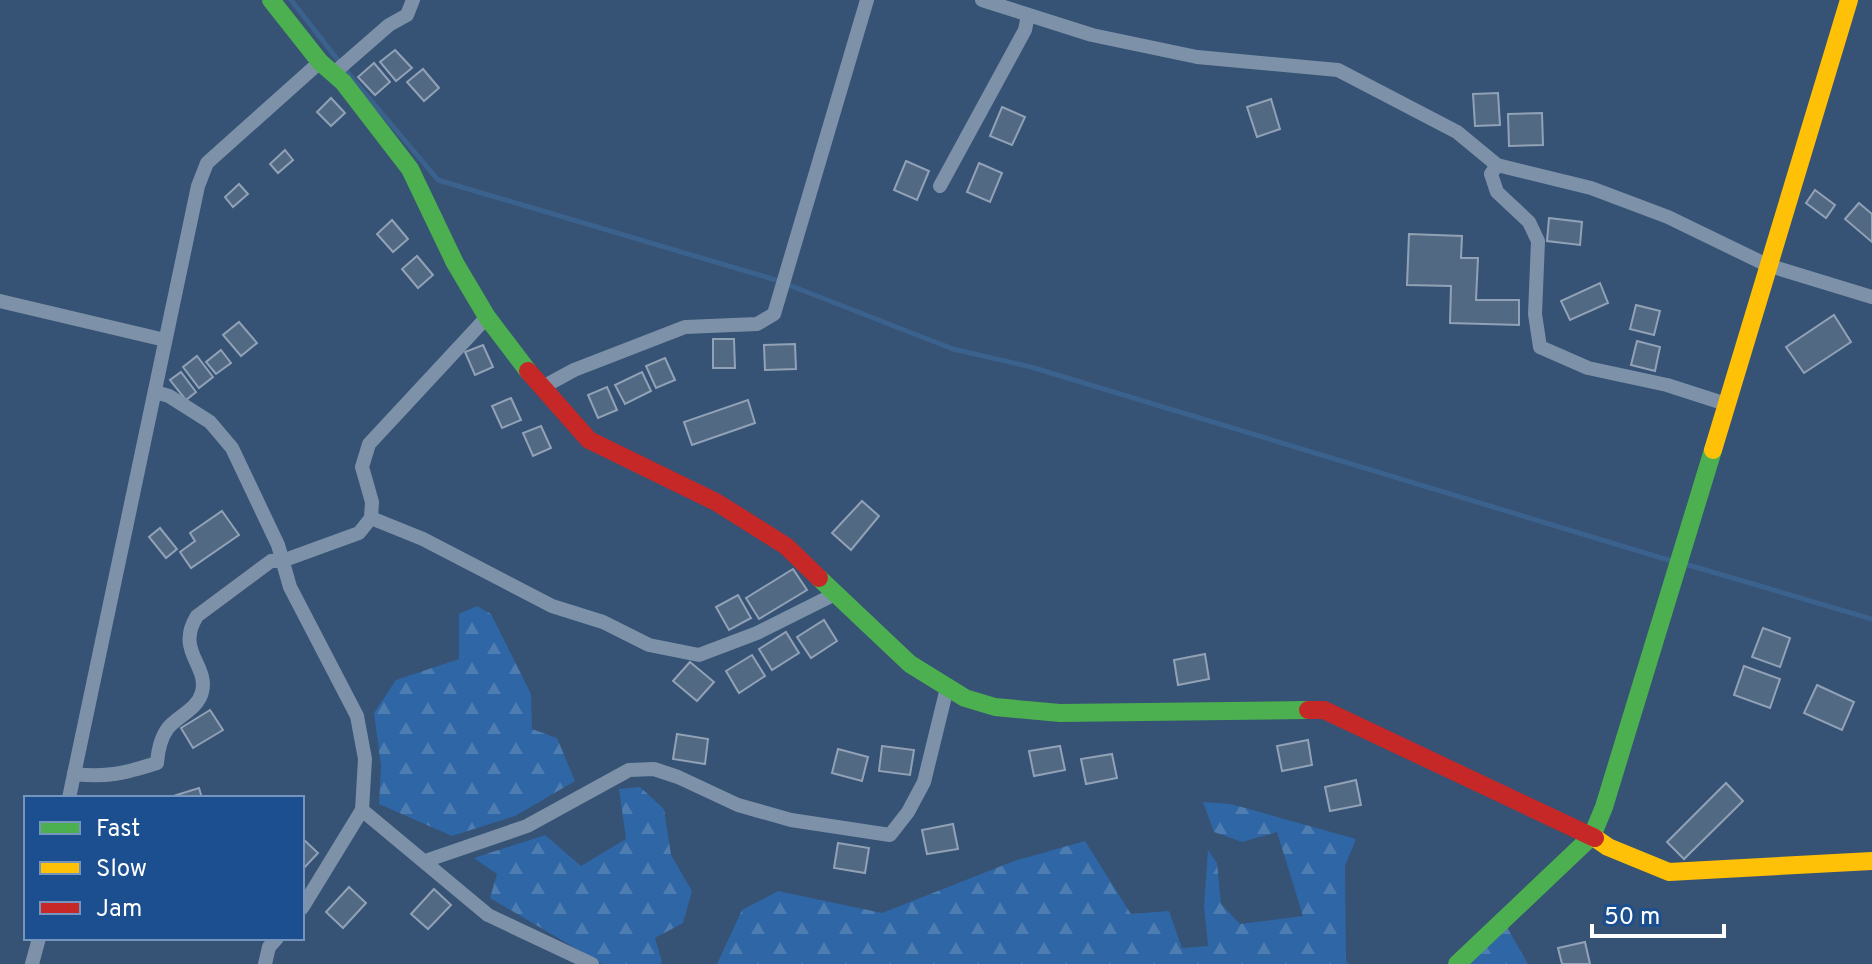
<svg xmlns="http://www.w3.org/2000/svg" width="1872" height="964" viewBox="0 0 1872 964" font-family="Overpass,sans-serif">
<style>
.forest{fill:url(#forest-firs)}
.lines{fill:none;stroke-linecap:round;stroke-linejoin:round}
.stream{stroke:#3b618d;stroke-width:5}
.building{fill:#526984;stroke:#92a2b6;stroke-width:2}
.street{stroke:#7d92a8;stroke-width:14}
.fast{stroke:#4caf50;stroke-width:18}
.slow{stroke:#ffc107;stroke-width:18}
.jam{stroke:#c62828;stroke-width:18}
</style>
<defs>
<pattern id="forest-firs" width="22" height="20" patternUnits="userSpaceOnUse" patternTransform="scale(2)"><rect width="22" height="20" fill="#2f66a5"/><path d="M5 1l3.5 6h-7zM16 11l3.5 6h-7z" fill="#4e7db2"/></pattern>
</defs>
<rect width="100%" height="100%" fill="#365274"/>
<g class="forest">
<polygon points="477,606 491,614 531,694 532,729 557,738 575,781 515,816 452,836 379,804 381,766 374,713 396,680 459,659 459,614"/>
<polygon points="640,787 664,809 671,855 692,891 683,923 655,938 662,962 660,964 602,964 490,898 497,874 474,858 545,835 581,866 626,839 619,789"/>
<polygon points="1203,802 1231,804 1356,839 1345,866 1346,961 1349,964 717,964 742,910 778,891 882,913 1014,861 1085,841 1131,914 1169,911 1182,948 1208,946 1204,906 1208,850 1217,863 1221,904 1240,924 1303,916 1277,832 1242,842 1214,832"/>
<polygon points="1507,927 1528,964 1466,964"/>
</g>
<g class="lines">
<g class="stream">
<polyline points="291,0 348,73 438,180 776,280 953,349 1031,367 1675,562"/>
<polyline points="1685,564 1872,619"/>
</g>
</g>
<g class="building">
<polygon points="395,50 412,68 396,81 380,62"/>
<polygon points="374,63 390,82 375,95 358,77"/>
<polygon points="423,69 439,88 424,101 407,82"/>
<polygon points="1498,93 1500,125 1475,126 1473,94"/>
<polygon points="331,98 345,113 331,126 317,112"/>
<polygon points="1271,99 1280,129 1257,137 1247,107"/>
<polygon points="1002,107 1025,117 1012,145 990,136"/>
<polygon points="1542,113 1543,145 1509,146 1508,114"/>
<polygon points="285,150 293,160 278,173 270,164"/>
<polygon points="906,161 929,171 917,200 894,190"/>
<polygon points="979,163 1002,173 990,202 967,192"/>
<polygon points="239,184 248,194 233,207 225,197"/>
<polygon points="1815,190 1835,205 1826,218 1806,203"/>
<polygon points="1859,203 1872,214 1872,242 1845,219"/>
<polygon points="1549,218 1582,222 1580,245 1547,241"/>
<polygon points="392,220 408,239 393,252 377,234"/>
<polygon points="1409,234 1462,236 1461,258 1478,258 1476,300 1519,300 1519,325 1450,323 1451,286 1407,285"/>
<polygon points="417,256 433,275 418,288 402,269"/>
<polygon points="1600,283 1608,303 1570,320 1561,301"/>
<polygon points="1636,305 1660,311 1654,335 1630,329"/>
<polygon points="1834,315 1851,342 1804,373 1786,347"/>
<polygon points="239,322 257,343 241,356 223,335"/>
<polygon points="713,339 734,339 735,368 713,368"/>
<polygon points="1637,341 1660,347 1655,371 1631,365"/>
<polygon points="795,344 796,369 765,370 764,345"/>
<polygon points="483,345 493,367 475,375 465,352"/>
<polygon points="221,350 231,363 216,374 206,362"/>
<polygon points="197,356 213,377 199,388 183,367"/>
<polygon points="665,358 675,380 656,388 646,366"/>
<polygon points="181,372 196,392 186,400 170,380"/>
<polygon points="642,372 651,391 625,404 615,385"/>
<polygon points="607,387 617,410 598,418 588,395"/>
<polygon points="511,398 521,420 502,428 492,406"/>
<polygon points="748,400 755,423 692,445 684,422"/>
<polygon points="541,426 551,448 533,456 523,433"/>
<polygon points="862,501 879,516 851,550 832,533"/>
<polygon points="222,511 239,535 191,568 180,552 195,541 190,533"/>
<polygon points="160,528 177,549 166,558 149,537"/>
<polygon points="793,569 807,590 759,619 746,598"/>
<polygon points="738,595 751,618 729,630 716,607"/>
<polygon points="824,620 837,641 811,658 797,637"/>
<polygon points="1763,628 1790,638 1780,667 1752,657"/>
<polygon points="786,632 799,653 772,670 759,649"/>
<polygon points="1205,654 1209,679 1178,685 1174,660"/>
<polygon points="752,655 765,676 739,693 726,671"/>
<polygon points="690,662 714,682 697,701 673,681"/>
<polygon points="1744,666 1780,679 1770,708 1734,695"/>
<polygon points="1817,685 1854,702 1842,730 1804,713"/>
<polygon points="210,710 223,730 193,748 181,728"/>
<polygon points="677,734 708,739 705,764 673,759"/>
<polygon points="1308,740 1312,765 1282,771 1277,746"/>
<polygon points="882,746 914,750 910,775 879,771"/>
<polygon points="1060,746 1065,770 1034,776 1029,751"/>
<polygon points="838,749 868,757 862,781 832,773"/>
<polygon points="1112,754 1117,778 1086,784 1081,759"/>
<polygon points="1356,780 1361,805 1330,811 1325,787"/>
<polygon points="1726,783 1743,801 1684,859 1667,842"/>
<polygon points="199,788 202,798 167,798"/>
<polygon points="953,824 958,849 927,854 922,830"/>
<polygon points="302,838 318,853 302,870"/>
<polygon points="838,843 869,848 865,873 834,868"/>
<polygon points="349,887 366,903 343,928 326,912"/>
<polygon points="434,889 451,905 428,929 411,914"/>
<polygon points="1585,942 1590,964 1562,964 1558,948"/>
</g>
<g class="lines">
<g class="street">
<polyline points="982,0 1092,35 1197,57 1338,70 1457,132 1497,165 1591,188 1668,217 1767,265 1872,297"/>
<polyline points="334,73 389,25 407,15 413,0"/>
<polyline points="1497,165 1491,174 1497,192 1529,222 1538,241 1535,314 1540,347 1588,368 1667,385 1726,404"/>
<polyline points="940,186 1025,30 1028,15"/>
<polyline points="0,301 165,340"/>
<polyline points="541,388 574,370 685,327 757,324 774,314 867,0"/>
<polyline points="155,392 169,396 210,422 232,448 278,545 290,587 357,716 365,759 362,810 302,908"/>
<polyline points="371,518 423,539 552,606 603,622 649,645 699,655 757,633 835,594"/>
<path d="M74,774c33,4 51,-1 83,-11 1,-12 4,-26 11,-35 10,-12 30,-19 34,-36 7,-27 -27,-41 -5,-76l74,-55h11l77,-28 12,-15 1,-16 -10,-35 7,-23 118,-127"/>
<polyline points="69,798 198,186 207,163 320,62"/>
<polyline points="362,810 488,915 592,964"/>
<polyline points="425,861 527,826 629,770 654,769 678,777 738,805 791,820 890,835 908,812 924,782 947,688"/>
<polyline points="32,964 39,938"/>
<polyline points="265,964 269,947 277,938"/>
</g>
<g class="fast">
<polyline points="271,0 320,62 343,82 410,169 455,263 487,317 528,371"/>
<polyline points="819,578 910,664 965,698 995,707 1060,713 1308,710"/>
<polyline points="1457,964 1592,836 1604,807 1713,450"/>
</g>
<g class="slow">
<polyline points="1713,450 1849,0"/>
<polyline points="1595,838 1608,847 1669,872 1872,861"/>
</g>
<g class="jam">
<polyline points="528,371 589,440 716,502 786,546 819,578"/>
<polyline points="1308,710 1324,710 1595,838"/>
</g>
</g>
<rect x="24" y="796" width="280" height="144" fill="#1b4f8f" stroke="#7695bc" stroke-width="2"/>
<rect x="40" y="822" width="40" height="12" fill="#4caf50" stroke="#7695bc" stroke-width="2"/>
<text x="96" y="836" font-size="24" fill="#ffffff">Fast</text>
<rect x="40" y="862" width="40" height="12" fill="#ffc107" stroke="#7695bc" stroke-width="2"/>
<text x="96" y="876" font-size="24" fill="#ffffff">Slow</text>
<rect x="40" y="902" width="40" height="12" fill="#c62828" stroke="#7695bc" stroke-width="2"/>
<text x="96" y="916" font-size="24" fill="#ffffff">Jam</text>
<path d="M1592 924v12h132v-12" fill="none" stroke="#ffffff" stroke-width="4"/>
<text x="1604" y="924" font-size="24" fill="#ffffff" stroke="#1b4f8f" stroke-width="6" paint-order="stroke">50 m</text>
</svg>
